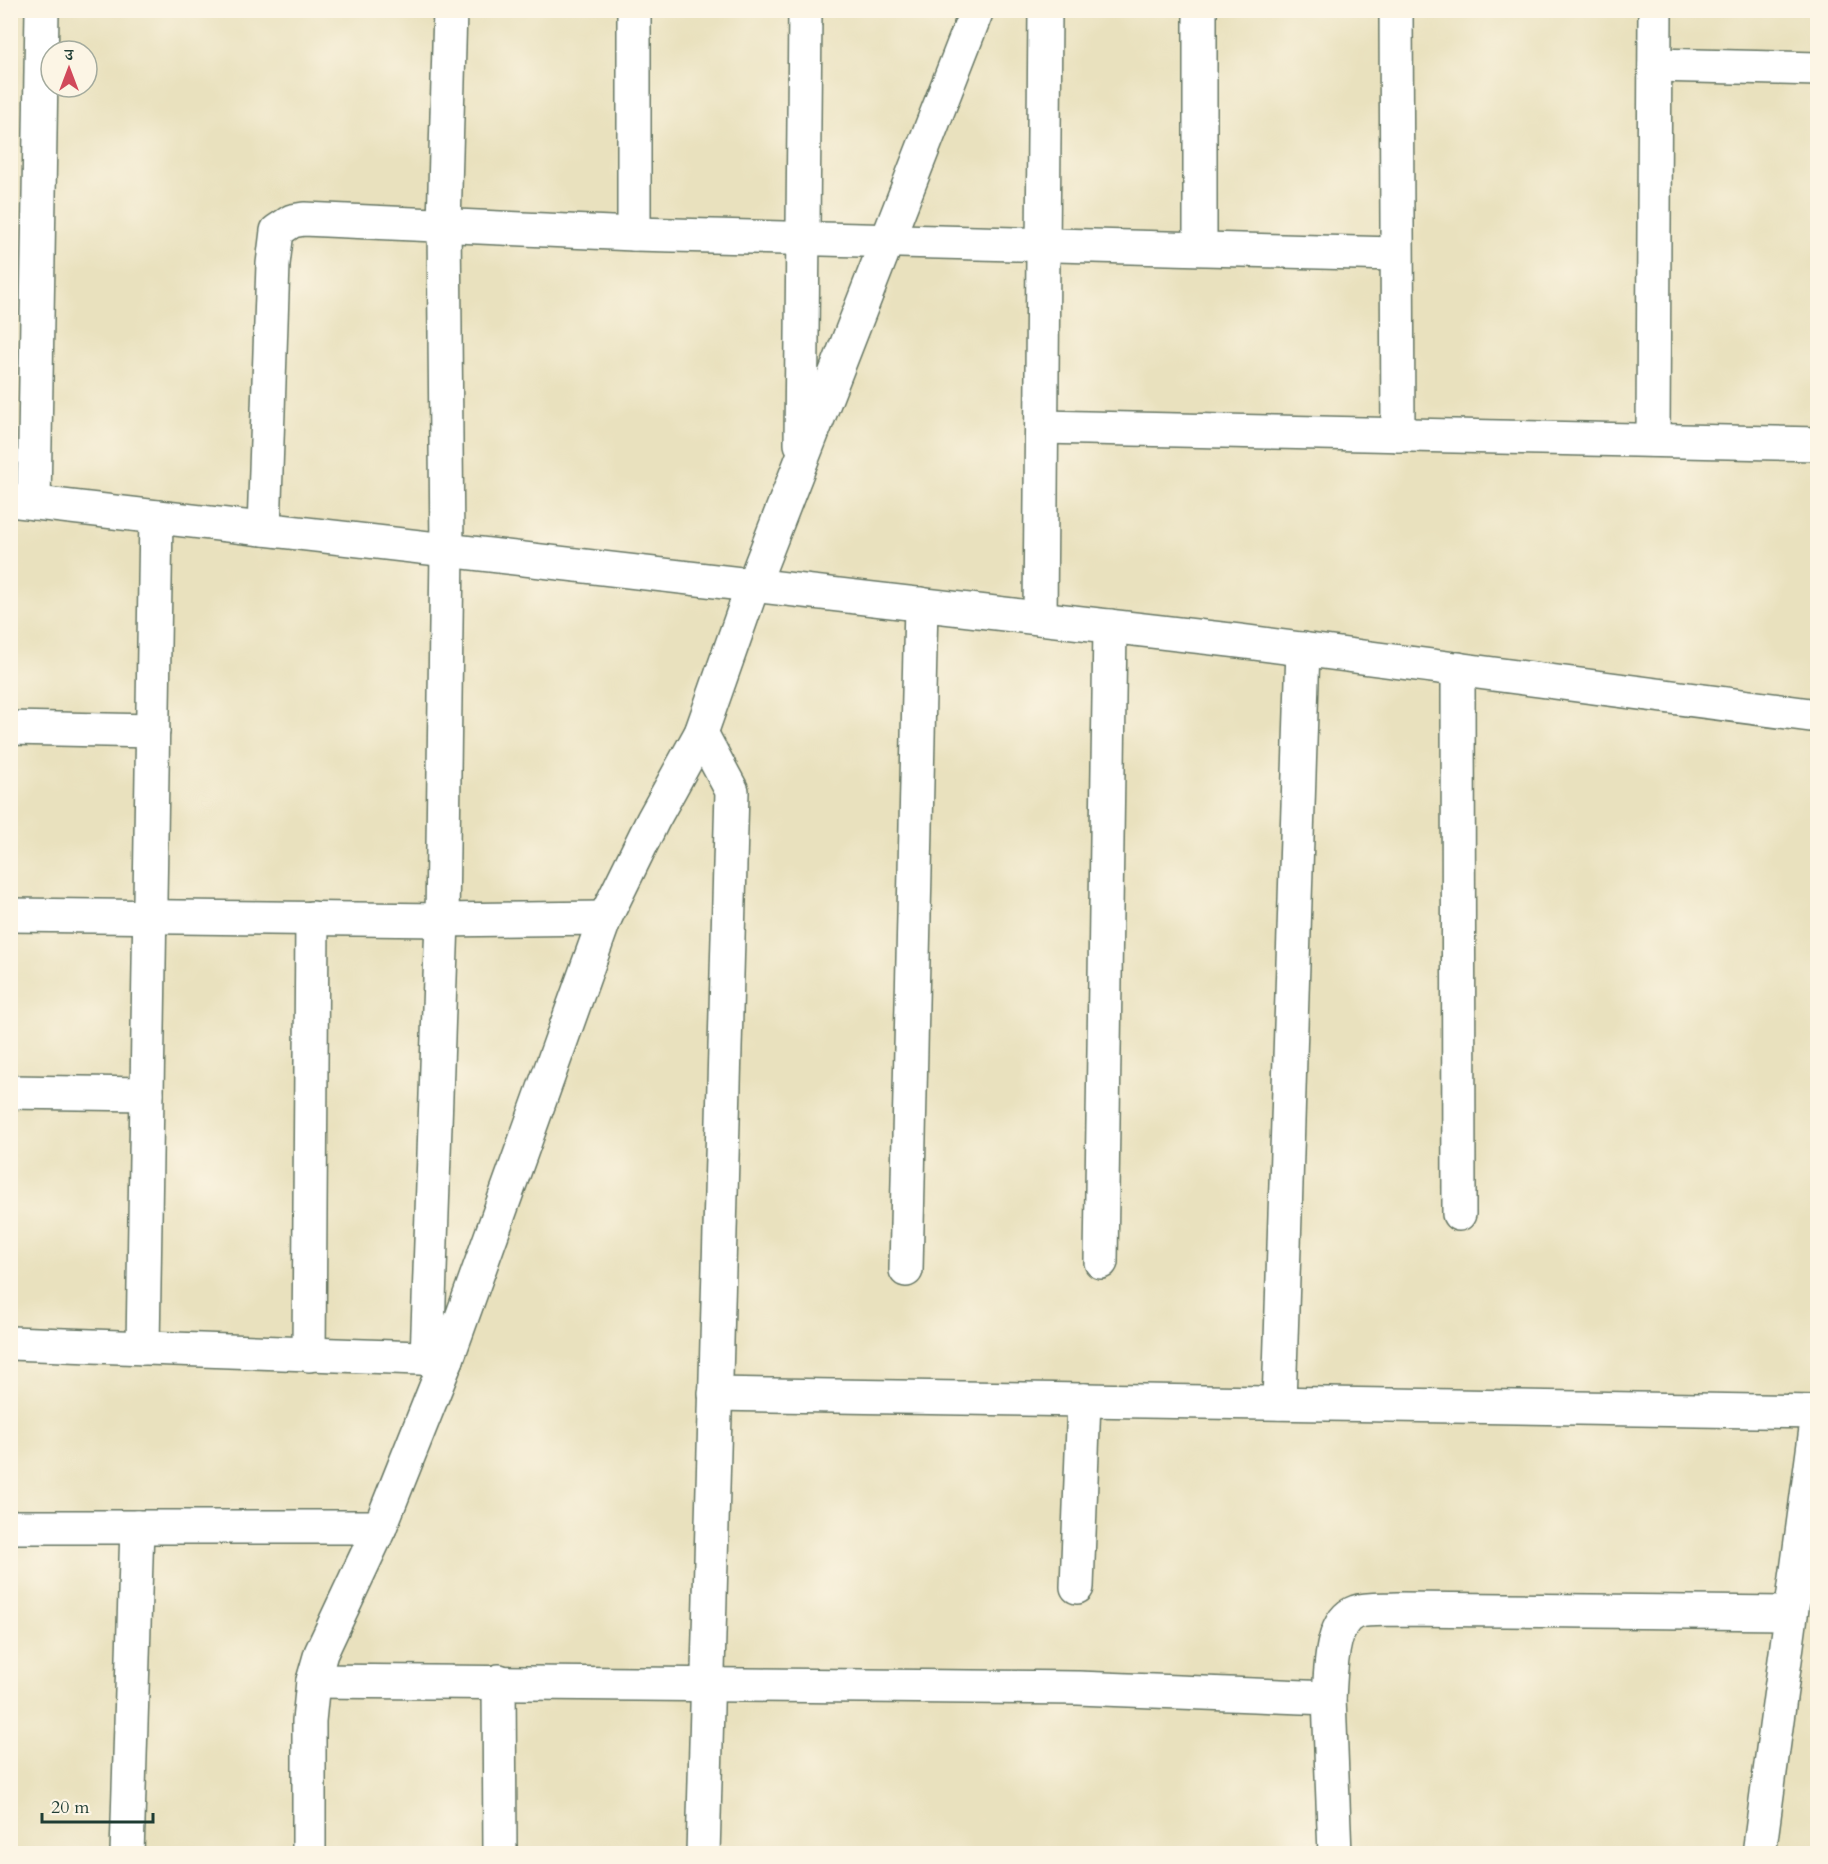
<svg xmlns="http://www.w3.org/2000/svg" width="1828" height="1864" viewBox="0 0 1828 1864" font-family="Cardo,'Noto Serif Devanagari',serif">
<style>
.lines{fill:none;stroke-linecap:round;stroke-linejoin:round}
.minor-casing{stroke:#667664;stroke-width:36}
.minor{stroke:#fff;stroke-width:33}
</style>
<rect width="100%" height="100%" fill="#fcf5e5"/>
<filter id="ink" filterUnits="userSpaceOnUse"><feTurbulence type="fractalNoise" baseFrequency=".0167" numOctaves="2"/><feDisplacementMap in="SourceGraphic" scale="12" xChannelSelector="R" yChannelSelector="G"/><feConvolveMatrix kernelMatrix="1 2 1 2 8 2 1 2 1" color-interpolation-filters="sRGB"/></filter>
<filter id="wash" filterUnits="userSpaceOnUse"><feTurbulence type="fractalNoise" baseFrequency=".008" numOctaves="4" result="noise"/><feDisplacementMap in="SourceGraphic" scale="24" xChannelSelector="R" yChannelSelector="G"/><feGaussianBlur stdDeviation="1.35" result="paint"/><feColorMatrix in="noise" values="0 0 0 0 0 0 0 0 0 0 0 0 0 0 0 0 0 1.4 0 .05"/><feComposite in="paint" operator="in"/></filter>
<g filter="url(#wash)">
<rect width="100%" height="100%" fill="#e9e1be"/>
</g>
<g filter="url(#ink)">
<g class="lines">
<g class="minor-casing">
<g id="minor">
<polyline points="634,10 634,234"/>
<polyline points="1396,10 1398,435"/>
<polyline points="1655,65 1818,69"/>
<polyline points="1200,248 1200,10"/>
<polyline points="1042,427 1818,444"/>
<polyline points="1653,440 1655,10"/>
<polyline points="801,444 805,10"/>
<polyline points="10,500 1239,641 1818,716"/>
<polyline points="34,503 42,10"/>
<polyline points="264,529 273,264 277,231 292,221 304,219 634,234 1395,254"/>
<polyline points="1040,618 1045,10"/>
<polyline points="1458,669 1459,1214"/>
<polyline points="10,728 153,731"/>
<polyline points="701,733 732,791 703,1854"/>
<polyline points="10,915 442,920 605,918"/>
<polyline points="10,1092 147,1094"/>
<polyline points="1101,1262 1110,626"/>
<polyline points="906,1270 921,604"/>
<polyline points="10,1343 447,1359"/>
<polyline points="143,1348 156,517"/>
<polyline points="309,1355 312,918"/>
<polyline points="427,1359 442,920 447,550 444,224 450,10"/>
<polyline points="715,1394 1818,1412"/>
<polyline points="1279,1403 1303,649"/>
<polyline points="10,1527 380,1527"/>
<polyline points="1077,1587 1084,1400"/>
<polyline points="313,1681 1078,1688 1329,1698 1335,1854"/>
<polyline points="499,1681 500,1854"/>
<path d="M1329,1698c2,-22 0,-77 27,-86 11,-4 30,-2 42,-3l393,4"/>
<polyline points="127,1854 137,1527"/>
<polyline points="309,1854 309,1721 313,1681 321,1653 380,1527 447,1359 605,918 653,820 701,733 753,585 977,10"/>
<polyline points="1759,1854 1818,1414"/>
</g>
</g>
<use href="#minor" class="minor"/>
</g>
</g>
<rect width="1828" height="1864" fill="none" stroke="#fcf5e5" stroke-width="36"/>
<g transform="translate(69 69)"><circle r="28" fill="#fcf5e5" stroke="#a4ab9e" stroke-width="1.5"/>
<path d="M0-4.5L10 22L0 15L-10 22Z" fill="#d1495b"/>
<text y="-9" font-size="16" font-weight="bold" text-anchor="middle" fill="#1f3d34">उ</text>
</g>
<path d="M42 1813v9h111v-9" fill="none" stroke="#1f3d34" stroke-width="3"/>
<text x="51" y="1813" font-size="18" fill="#1f3d34" stroke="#fcf5e5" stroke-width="4.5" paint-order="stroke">20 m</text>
</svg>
